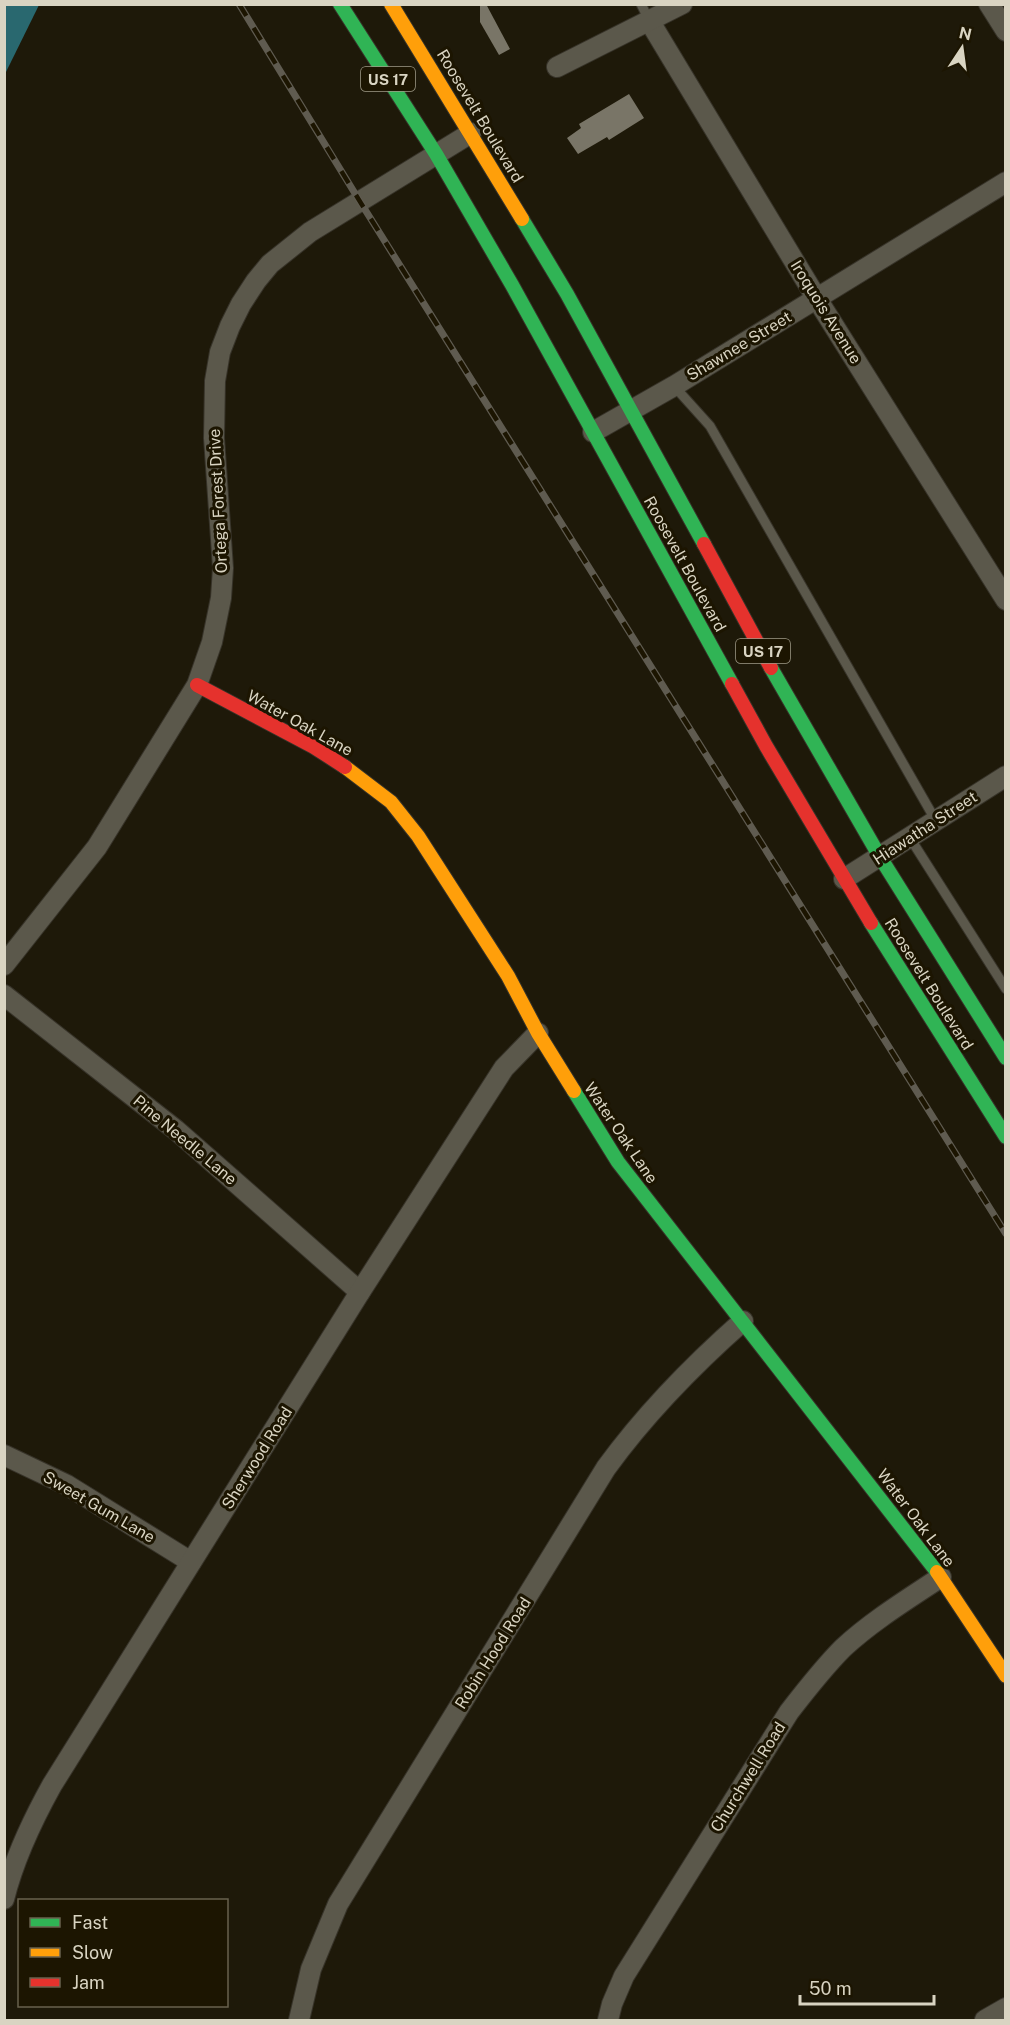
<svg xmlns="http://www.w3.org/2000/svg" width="1010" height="2025" viewBox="0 0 1010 2025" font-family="'Public Sans',sans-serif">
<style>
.water{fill:#29686f}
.building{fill:#797567}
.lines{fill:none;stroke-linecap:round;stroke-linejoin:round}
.lane-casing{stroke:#373329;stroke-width:11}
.street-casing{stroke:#373329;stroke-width:22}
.fast-casing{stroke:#373329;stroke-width:16}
.slow-casing{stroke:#373329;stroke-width:16}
.jam-casing{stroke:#373329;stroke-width:16}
.lane{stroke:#5b584b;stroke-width:9}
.street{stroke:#5b584b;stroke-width:20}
.fast{stroke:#30b455;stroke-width:14}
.slow{stroke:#ff9f0a;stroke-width:14}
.jam{stroke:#e5322d;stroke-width:14}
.rail-casing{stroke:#5f5b50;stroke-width:7}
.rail{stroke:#1c1501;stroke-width:4.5;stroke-dasharray:14;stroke-linecap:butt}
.labels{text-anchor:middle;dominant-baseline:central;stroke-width:6;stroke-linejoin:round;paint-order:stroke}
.shield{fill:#1c1501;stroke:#a09b88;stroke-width:1.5}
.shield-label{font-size:15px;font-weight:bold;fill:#d9d4c2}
.street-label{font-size:16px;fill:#d9d4c2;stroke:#1c1501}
</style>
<rect width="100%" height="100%" fill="#1e1909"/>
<polygon class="water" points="5,4 39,5 5,74 4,5"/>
<g class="building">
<polygon points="480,4 486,4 510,49 499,55 480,22"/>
<polygon points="629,94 644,118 609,140 607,137 578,154 567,138 581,128 579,124"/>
</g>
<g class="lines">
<g class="lane-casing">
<g id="lane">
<polyline points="641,4 650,22"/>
<polyline points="674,386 710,426 936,821"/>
<polyline points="910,838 1006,989"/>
</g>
</g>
<g class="street-casing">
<g id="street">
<polyline points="989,4 1006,31"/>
<polyline points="650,22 817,299 1006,600"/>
<polyline points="557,67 682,4"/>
<polyline points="593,432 674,386 1006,182"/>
<polyline points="844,879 1006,776"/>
<polyline points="4,965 97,847 197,685 212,642 221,598 223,568 214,438 215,381 220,352 230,326 241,304 256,281 270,264 310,232 471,133"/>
<polyline points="4,995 176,1130 360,1292"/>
<polyline points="4,1455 67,1485 191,1562"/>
<path d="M4,1899c10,-40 28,-78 48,-114l308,-493 144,-224 34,-35"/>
<path d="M299,2020l12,-51 27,-65 268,-436c40,-55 86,-102 137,-147"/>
<path d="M608,2020l4,-16 12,-28 165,-264c17,-22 34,-44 54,-64 29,-27 65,-49 98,-71"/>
<polyline points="985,2020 1006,2008"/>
</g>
</g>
<g class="fast-casing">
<g id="fast">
<polyline points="340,4 436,154 512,285 732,684"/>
<polyline points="522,219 567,294 704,544"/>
<polyline points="771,668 880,857 1006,1058"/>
<polyline points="871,923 1006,1137"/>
<polyline points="574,1091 618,1162 937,1572"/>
</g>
</g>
<g class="slow-casing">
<g id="slow">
<polyline points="391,4 522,219"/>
<polyline points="345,767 391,802 418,836 508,976 538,1033 574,1091"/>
<polyline points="937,1572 1006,1676"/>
</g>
</g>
<g class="jam-casing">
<g id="jam">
<polyline points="704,544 771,668"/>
<polyline points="732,684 766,746 871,923"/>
<polyline points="197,685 314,747 345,767"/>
</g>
</g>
<use href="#lane" class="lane"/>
<use href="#street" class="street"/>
<use href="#fast" class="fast"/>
<use href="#slow" class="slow"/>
<use href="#jam" class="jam"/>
<g class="rail-casing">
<polyline id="rail" points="239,4 359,200 1006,1234"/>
</g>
<use href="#rail" class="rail"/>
</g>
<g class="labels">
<g class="shield">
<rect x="361" y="67" width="54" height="24" rx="4.5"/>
<rect x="736" y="639" width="54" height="24" rx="4.5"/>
</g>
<g class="shield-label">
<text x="388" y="79">US 17</text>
<text x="763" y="651">US 17</text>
</g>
<g class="street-label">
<text transform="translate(480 116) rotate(59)">Roosevelt Boulevard</text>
<text transform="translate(826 312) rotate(58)">Iroquois Avenue</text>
<text transform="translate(739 346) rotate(-31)">Shawnee Street</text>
<text transform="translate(218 501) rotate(-93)">Ortega Forest Drive</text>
<text transform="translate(685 564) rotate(61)">Roosevelt Boulevard</text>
<text transform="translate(300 723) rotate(29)">Water Oak Lane</text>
<text transform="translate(925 828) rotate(-33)">Hiawatha Street</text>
<text transform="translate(929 984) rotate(58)">Roosevelt Boulevard</text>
<text transform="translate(621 1133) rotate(56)">Water Oak Lane</text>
<text transform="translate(185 1140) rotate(40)">Pine Needle Lane</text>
<text transform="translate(257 1458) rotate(-58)">Sherwood Road</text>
<text transform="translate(99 1507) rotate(30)">Sweet Gum Lane</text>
<text transform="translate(916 1518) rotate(53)">Water Oak Lane</text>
<text transform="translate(493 1653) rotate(-58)">Robin Hood Road</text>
<text transform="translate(748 1777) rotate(-58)">Churchwell Road</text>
</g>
</g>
<rect width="1010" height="2025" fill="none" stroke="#d9d4c2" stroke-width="12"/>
<rect x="18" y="1899" width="210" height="108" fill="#1c1501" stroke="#68614e" stroke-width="1.5"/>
<rect x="30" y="1918" width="30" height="9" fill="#30b455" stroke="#68614e" stroke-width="1.5"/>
<text x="72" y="1929" font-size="18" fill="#d9d4c2">Fast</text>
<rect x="30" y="1948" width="30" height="9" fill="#ff9f0a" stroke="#68614e" stroke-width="1.5"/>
<text x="72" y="1959" font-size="18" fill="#d9d4c2">Slow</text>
<rect x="30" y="1978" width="30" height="9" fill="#e5322d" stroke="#68614e" stroke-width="1.5"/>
<text x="72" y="1989" font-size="18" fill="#d9d4c2">Jam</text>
<g transform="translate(962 48) rotate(13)" stroke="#1c1501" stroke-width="4.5" paint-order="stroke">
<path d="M0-4.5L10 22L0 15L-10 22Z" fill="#d9d4c2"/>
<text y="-9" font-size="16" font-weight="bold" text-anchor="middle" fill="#d9d4c2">N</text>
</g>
<path d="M800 1995v9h134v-9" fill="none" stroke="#d9d4c2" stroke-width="3"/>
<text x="809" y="1995" font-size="18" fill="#d9d4c2" stroke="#1c1501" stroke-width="4.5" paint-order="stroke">50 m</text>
</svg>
